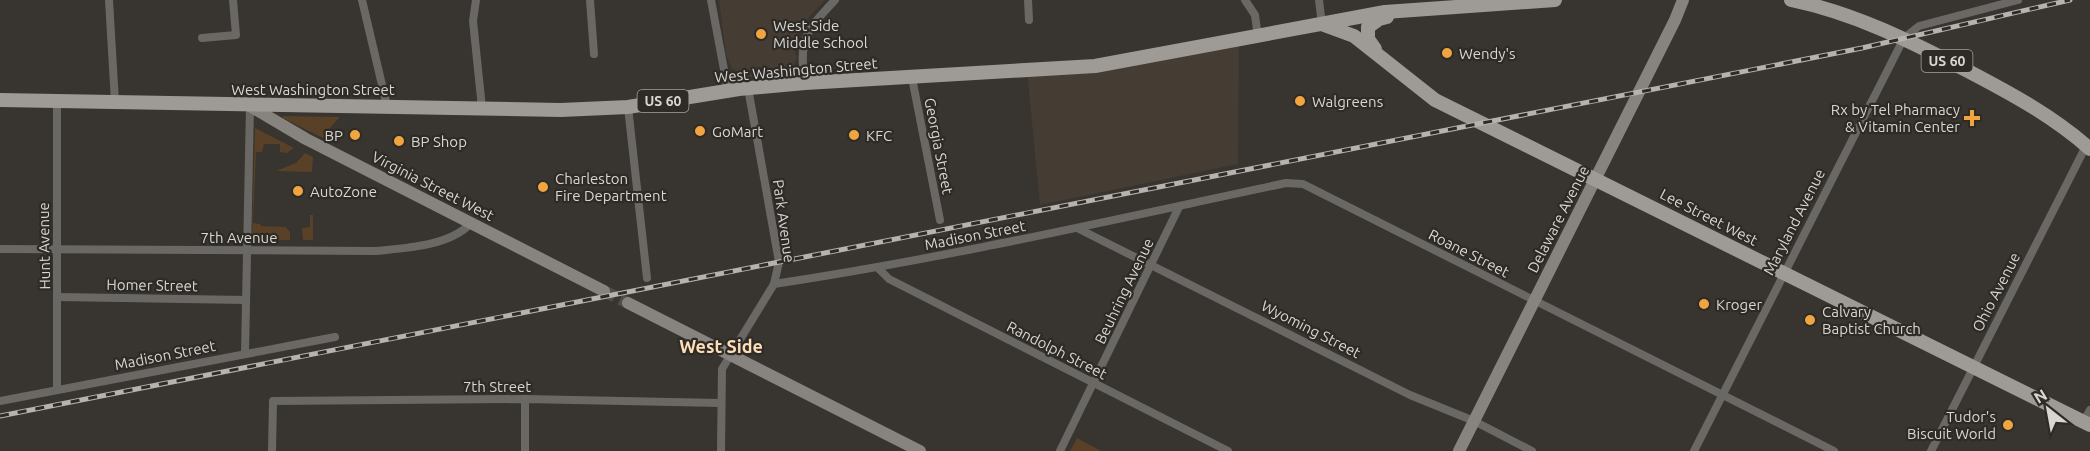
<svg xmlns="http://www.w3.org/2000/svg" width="2090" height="451" viewBox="0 0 2090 451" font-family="Ubuntu,sans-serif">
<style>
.built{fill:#453d33}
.green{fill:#584127}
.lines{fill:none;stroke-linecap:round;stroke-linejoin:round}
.secondary-tunnel{stroke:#504c48;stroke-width:12;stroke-dasharray:12 6;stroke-linecap:butt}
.street{stroke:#6a6865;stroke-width:8}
.secondary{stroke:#878480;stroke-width:12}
.primary{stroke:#9e9a95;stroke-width:14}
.rail-casing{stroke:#b5b2af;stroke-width:5}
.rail{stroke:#2e2a25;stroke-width:3;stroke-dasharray:9;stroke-linecap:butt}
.poi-dot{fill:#f1a540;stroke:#2e2a25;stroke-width:2}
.labels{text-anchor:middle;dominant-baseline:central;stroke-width:4.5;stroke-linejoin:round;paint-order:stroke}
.shield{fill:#2e2a25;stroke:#a5a29f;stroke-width:1.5}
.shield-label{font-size:14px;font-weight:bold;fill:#d8d6d3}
.poi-label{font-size:15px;fill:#d8d6d3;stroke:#2e2a25;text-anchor:start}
.street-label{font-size:15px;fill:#d8d6d3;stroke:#2e2a25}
.quarter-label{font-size:18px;font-weight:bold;fill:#fedeb9;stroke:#2e2a25}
</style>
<rect width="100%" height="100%" fill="#38342f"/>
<g class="built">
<polygon points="719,0 825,0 805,21 793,47 797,57 793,68 787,74 747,78 732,68 726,55"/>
<polygon points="1239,41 1238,164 1040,205 1027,70"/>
</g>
<g class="green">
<polygon points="283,116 340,117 330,128 331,142 283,118"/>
<polygon points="255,128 294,148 287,153 280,152 280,144 264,144 262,152 256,152 253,223 260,224 261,226 286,227 290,232 290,240 255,240 252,236"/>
<polygon points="305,153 313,157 312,172 276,171 296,163"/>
<polygon points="310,215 313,215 313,240 303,240 302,228 310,227"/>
<polygon points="1077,438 1101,451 1070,451"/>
</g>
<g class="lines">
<polyline class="secondary-tunnel" points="604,291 628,303"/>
<g class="street">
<polyline points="109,0 115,102"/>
<polyline points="362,0 387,106"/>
<polyline points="476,0 473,21 482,108"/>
<polyline points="590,0 594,54"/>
<polyline points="711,0 728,91"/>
<polyline points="1028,0 1029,20"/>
<polyline points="1245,0 1255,15 1258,37"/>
<polyline points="1319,0 1322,25"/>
<polyline points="202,38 236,35 233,0"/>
<polyline points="912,78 940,220"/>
<path d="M805,83c-7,-44 1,-52 30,-83"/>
<polyline points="628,107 647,278"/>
<polyline points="1079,229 1410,395 1474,421 1532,451"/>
<path d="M0,249l376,2c30,-3 74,-5 95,-28"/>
<polyline points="878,268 889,279 1228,451"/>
<path d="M774,284c173,-26 342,-65 512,-101l17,1 531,267"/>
<polyline points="58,297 246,300"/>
<polyline points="245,353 250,106"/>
<polyline points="57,390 57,101"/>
<polyline points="0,401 335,337"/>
<polyline points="2083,422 2090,410"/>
<polyline points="272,451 273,401 525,399 721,403"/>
<polyline points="525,451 525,399"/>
<polyline points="721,451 722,369 774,284 779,262 748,88"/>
<polyline points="1060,451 1179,207"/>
<polyline points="1694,451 1904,38 1919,26 2018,0"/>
<polyline points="1931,451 2086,146"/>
</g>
<g class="secondary">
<polyline points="250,106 306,139 604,291"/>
<polyline points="628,303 920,451"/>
<polyline points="1459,451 1675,20 1683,0"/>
</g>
<g class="primary">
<path d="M1791,0c63,13 119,41 175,70 44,23 87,46 124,79"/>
<polyline points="1324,25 1354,36 1435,100 2090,425"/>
<polyline points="1375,49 1368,39 1368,27 1379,19 1387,17"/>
<polyline points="0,100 561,110 628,107 739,89 805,83 1095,66 1385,12 1555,0"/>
</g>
<g class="rail-casing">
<polyline id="rail" points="0,416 1862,48 2070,0"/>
</g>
<use href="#rail" class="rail"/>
</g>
<g class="poi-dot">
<circle cx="761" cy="34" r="6"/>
<circle cx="1447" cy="53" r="6"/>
<circle cx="1300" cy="101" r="6"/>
<path d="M1969 109h6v6h6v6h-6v6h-6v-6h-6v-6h6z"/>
<circle cx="700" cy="131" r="6"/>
<circle cx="355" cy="135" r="6"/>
<circle cx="854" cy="135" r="6"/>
<circle cx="399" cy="141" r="6"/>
<circle cx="543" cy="187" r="6"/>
<circle cx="298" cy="191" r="6"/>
<circle cx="1704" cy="304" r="6"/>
<circle cx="1810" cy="320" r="6"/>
<circle cx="2008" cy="425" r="6"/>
</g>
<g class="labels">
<g class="shield">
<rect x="1921.5" y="50" width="51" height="22" rx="4.5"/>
<rect x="637.5" y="90" width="51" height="22" rx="4.5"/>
</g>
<g class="shield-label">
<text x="1947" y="61">US 60</text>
<text x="663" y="101">US 60</text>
</g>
<g class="poi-label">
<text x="773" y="25">West Side<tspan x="773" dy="17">Middle School</tspan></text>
<text x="1459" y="53">Wendy's</text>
<text x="1312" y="101">Walgreens</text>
<text x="1960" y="109" text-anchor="end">Rx by Tel Pharmacy<tspan x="1960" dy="17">&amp; Vitamin Center</tspan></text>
<text x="712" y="131">GoMart</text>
<text x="343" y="135" text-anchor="end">BP</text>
<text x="866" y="135">KFC</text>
<text x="411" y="141">BP Shop</text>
<text x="555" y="178">Charleston<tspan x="555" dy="17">Fire Department</tspan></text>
<text x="310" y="191">AutoZone</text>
<text x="1716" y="304">Kroger</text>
<text x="1822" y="311">Calvary<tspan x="1822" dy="17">Baptist Church</tspan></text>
<text x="1996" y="416" text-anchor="end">Tudor's<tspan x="1996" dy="17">Biscuit World</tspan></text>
</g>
<g class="street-label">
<text transform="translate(796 70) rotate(-5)">West Washington Street</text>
<text x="313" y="89">West Washington Street</text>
<text transform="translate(939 146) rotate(79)">Georgia Street</text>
<text transform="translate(433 186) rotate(27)">Virginia Street West</text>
<text transform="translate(1709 217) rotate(27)">Lee Street West</text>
<text transform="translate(1558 219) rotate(-63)">Delaware Avenue</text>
<text transform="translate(784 221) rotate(82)">Park Avenue</text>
<text transform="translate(1794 222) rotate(-63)">Maryland Avenue</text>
<text transform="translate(975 235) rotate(-11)">Madison Street</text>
<text x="239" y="237">7th Avenue</text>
<text transform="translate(44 246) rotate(-91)">Hunt Avenue</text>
<text transform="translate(1469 253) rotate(27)">Roane Street</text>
<text transform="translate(152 285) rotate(1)">Homer Street</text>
<text transform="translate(1124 291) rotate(-64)">Beuhring Avenue</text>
<text transform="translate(1996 292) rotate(-63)">Ohio Avenue</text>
<text transform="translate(1311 329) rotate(27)">Wyoming Street</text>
<text transform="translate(1057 350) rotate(27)">Randolph Street</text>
<text transform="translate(165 355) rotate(-11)">Madison Street</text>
<text x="497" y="386">7th Street</text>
</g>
<g class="quarter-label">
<text x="721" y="346">West Side</text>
</g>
</g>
<g transform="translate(2048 409) rotate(329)" stroke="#2e2a25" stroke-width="4.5" paint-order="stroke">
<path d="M0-4.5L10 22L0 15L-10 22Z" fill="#d8d6d3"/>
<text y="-9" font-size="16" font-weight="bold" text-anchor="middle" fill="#d8d6d3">N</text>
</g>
</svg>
